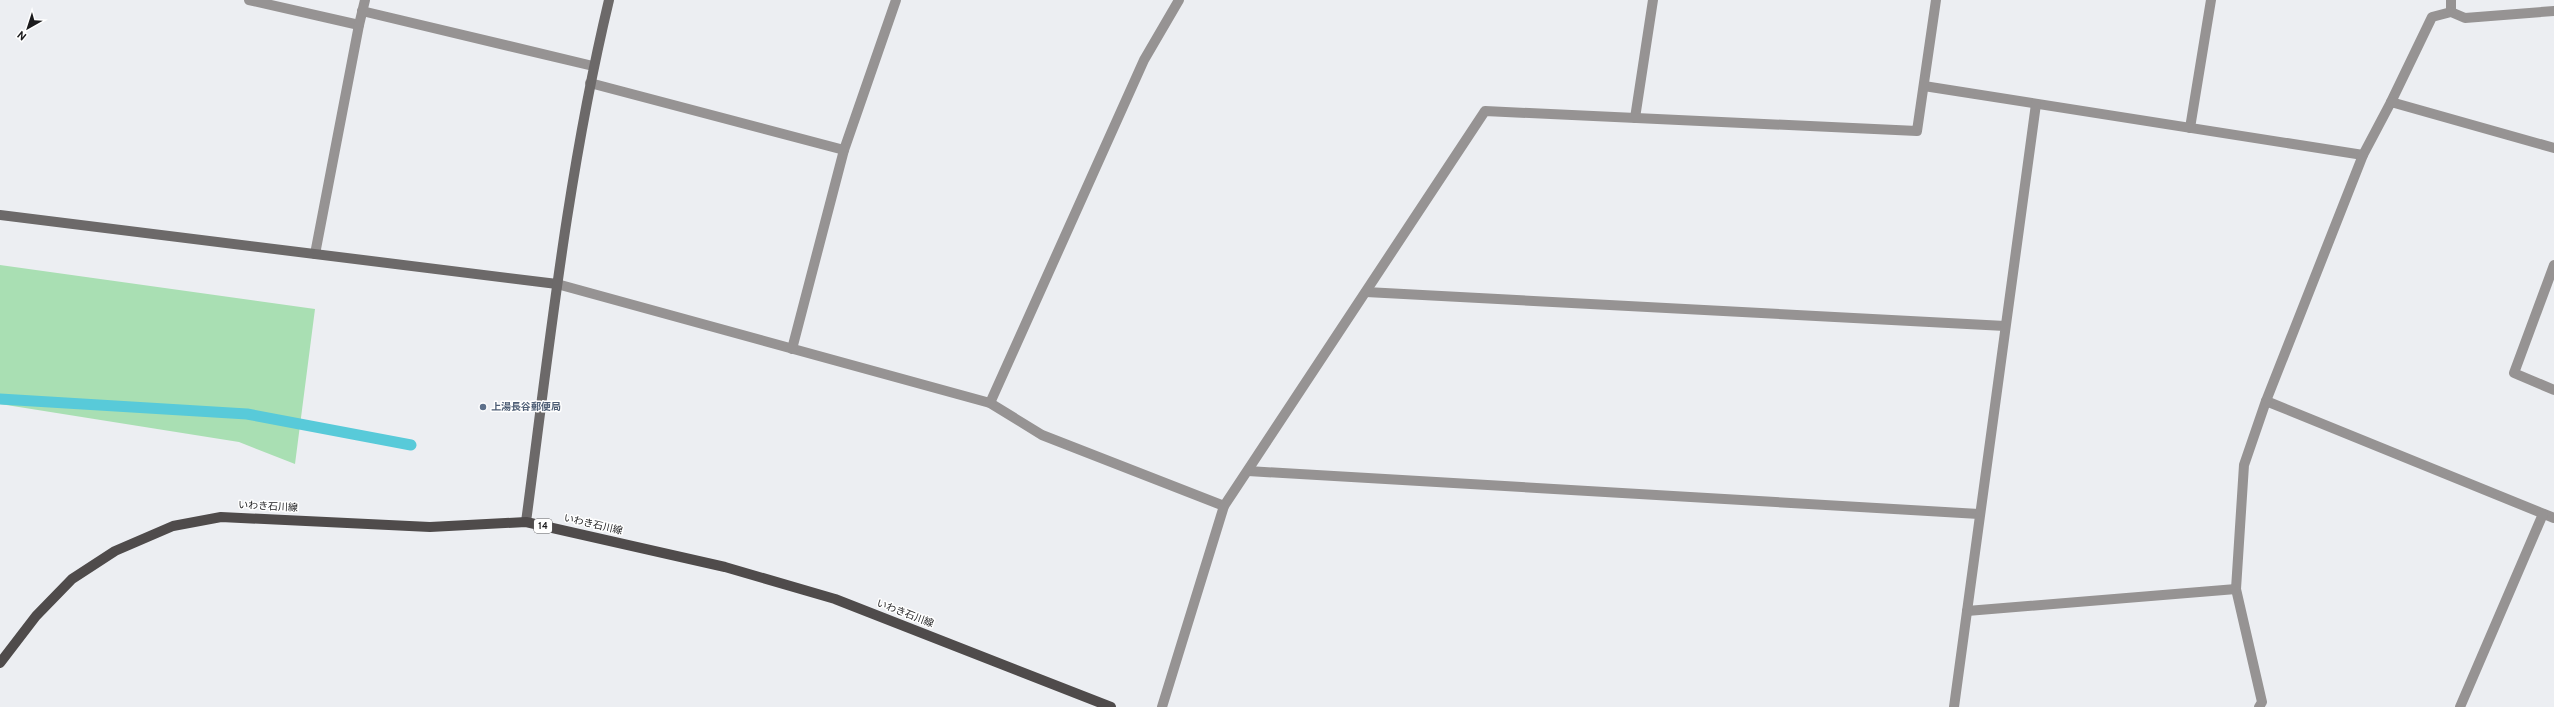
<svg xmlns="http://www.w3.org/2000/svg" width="2554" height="707" viewBox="0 0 2554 707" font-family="Overpass,'Noto Sans JP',sans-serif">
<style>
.green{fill:#a9dfb3}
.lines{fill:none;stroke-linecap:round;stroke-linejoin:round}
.stream{stroke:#58cad9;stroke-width:11}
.street{stroke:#969393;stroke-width:10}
.secondary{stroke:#6c6969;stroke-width:10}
.primary{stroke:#4f4b4b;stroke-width:10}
.service-dot{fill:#5c6f8a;stroke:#fff;stroke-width:1.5}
.labels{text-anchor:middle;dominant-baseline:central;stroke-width:3;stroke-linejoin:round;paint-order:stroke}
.shield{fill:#fff;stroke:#5f5f61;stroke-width:1}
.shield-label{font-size:9px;font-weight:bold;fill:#1b1b1d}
.service-label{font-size:10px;font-weight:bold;fill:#4e5e75;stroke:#fff;text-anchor:start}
.street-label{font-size:10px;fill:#1b1b1d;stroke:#fff}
</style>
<rect width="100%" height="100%" fill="#eceef2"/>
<polygon class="green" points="0,265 315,309 295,464 239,442 0,404"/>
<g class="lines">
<polyline class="stream" points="0,399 247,414 411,445"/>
<g class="street">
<polyline points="249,0 359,25"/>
<polyline points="2451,0 2451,12"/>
<polyline points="362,11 593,66"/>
<polyline points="590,83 844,150"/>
<polyline points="1924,86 2363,155"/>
<polyline points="2391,102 2432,17 2451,12 2465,18 2554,11"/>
<polyline points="1635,118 1653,0"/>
<polyline points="2190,128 2211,0"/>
<polyline points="315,254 359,25 365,0"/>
<polyline points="2554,265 2514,373 2554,390"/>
<polyline points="557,284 990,403 1042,435 1224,506"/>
<polyline points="1366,292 2005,326"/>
<polyline points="792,349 844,150 896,0"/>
<polyline points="2266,401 2554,518"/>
<polyline points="990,403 1144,60 1179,0"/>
<polyline points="1248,471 1979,514"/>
<polyline points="1967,611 2236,589"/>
<polyline points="1162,707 1224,506 1485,111 1917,131 1936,0"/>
<polyline points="1954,707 2036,104"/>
<polyline points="2259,707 2262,702 2236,589 2244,465 2266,401 2363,155 2391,102 2554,148"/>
<polyline points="2460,707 2543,514"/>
</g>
<g class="secondary">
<polyline points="0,215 557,284"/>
<path d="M526,522c23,-174 42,-351 83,-522"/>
</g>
<polyline class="primary" points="0,663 36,616 72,579 115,551 173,526 221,517 430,527 526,522 725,567 835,599 1111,707"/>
</g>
<circle class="service-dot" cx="483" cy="407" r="4"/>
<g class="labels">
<rect class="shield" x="534" y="519" width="18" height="14" rx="3"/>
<g class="shield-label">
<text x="543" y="526">14</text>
</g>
<g class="service-label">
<text x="491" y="407">上湯長谷郵便局</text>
</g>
<g class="street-label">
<text transform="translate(268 507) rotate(3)">いわき石川線</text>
<text transform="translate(593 525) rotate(13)">いわき石川線</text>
<text transform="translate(905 614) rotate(21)">いわき石川線</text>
</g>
</g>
<g transform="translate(28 28) rotate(219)" stroke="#ffffff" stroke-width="3" paint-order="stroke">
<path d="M0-3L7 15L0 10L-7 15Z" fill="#1b1b1d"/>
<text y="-6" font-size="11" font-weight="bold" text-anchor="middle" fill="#1b1b1d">N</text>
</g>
</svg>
